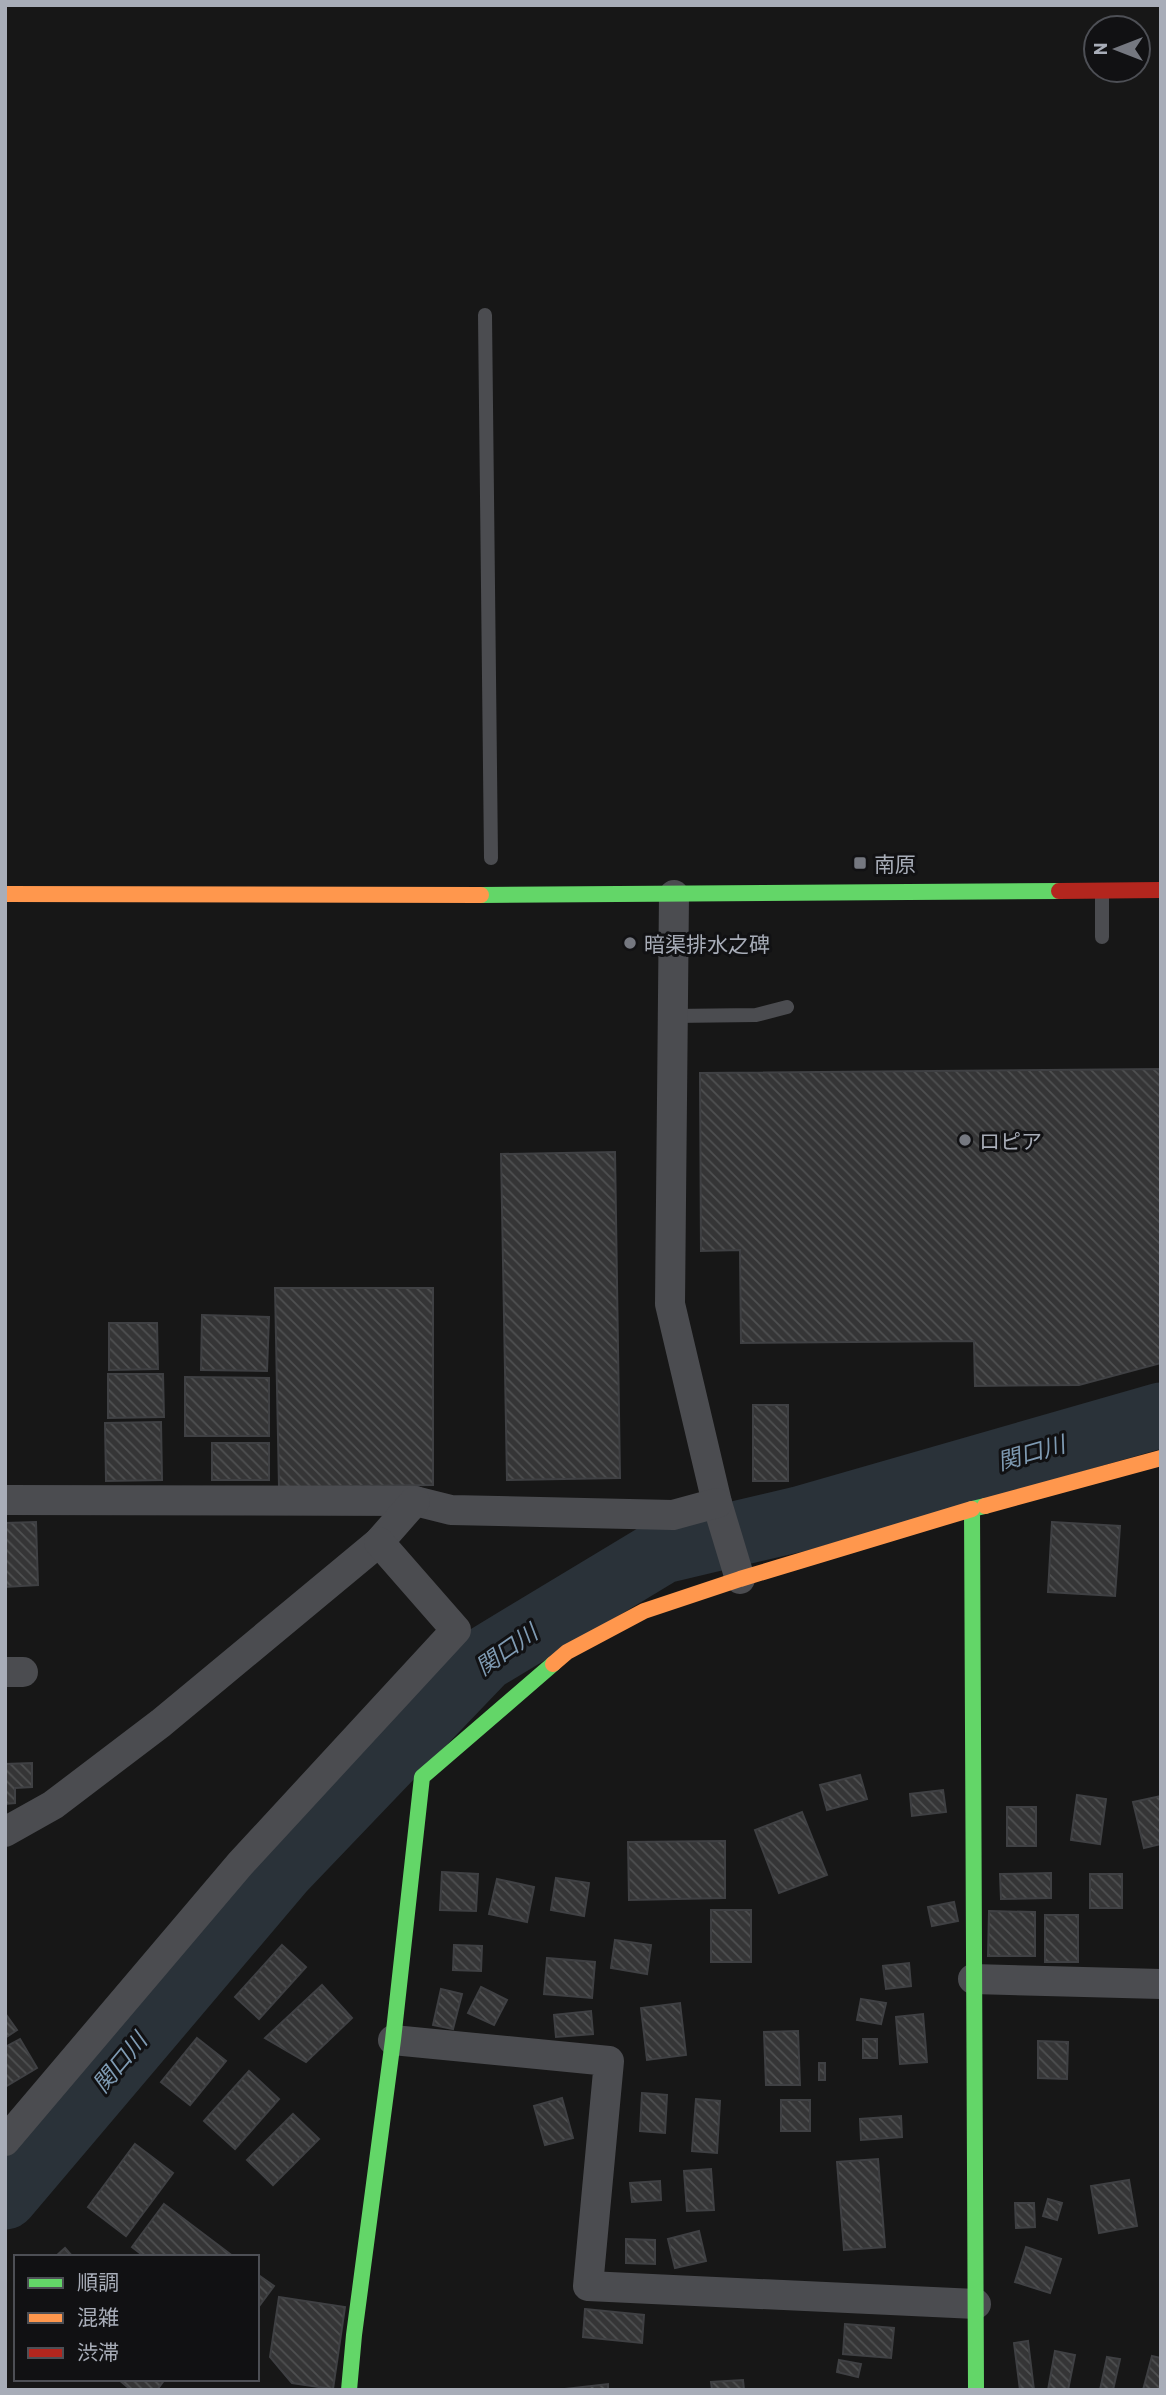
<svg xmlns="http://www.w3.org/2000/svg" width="1166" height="2395" viewBox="0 0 1166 2395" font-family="Barlow,'Noto Sans JP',sans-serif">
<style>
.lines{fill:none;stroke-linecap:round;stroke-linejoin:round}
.river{stroke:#2a3239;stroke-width:65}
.building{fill:url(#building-back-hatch);stroke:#3f4043;stroke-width:2}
.lane{stroke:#4b4c50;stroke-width:14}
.street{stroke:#4b4c50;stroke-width:30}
.fast{stroke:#63d668;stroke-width:16}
.slow{stroke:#ff974d;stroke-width:16}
.jam{stroke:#b3261e;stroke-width:16}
.poi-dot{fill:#757880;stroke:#111113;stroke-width:2.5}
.labels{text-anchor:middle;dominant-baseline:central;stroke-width:6;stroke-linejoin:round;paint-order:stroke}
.poi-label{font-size:21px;fill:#a8adb8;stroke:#111113;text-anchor:start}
.water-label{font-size:23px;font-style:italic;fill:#7f9bb3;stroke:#111113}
</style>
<defs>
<pattern id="building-back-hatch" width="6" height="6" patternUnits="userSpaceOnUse" patternTransform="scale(1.75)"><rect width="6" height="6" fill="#353536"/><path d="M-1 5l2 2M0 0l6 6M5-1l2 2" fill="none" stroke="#4f5051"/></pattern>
</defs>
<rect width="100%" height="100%" fill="#171717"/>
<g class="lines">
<polyline class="river" points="5,2197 283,1869 484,1659 663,1551 799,1519 1161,1415"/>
</g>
<g class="building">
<polygon points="1161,1069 1161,1363 1079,1385 975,1386 974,1341 741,1343 740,1250 701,1251 700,1073"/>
<polygon points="615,1152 620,1478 507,1480 501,1154"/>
<polygon points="275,1288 433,1288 433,1485 279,1487"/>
<polygon points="202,1315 269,1317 267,1371 201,1370"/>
<polygon points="109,1323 157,1323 158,1369 109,1370"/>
<polygon points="108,1374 163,1374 164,1417 108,1418"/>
<polygon points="185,1377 269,1378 269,1436 185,1436"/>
<rect x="753" y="1405" width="35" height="76"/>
<polygon points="161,1422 162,1480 106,1481 105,1423"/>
<rect x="212" y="1443" width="57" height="37"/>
<polygon points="36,1522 38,1585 5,1587 5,1523"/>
<polygon points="1052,1522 1120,1526 1115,1596 1048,1592"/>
<polygon points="32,1763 32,1787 15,1788 15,1803 5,1804 5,1764"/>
<polygon points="860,1775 867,1799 827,1810 820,1785"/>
<polygon points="943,1790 946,1812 912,1816 910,1794"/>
<polygon points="1077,1795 1106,1799 1100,1844 1071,1840"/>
<polygon points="1161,1796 1161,1844 1144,1848 1133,1802"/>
<rect x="1007" y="1807" width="29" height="39"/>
<polygon points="802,1812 827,1875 779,1893 755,1830"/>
<polygon points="725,1841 725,1898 629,1900 628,1842"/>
<polygon points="442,1872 478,1874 476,1911 440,1910"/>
<polygon points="1051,1873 1051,1898 1001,1899 1000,1874"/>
<rect x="1090" y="1874" width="32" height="34"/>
<polygon points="556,1878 589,1883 584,1916 551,1910"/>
<polygon points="497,1879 534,1887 527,1922 489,1914"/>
<polygon points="954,1902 958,1921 932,1926 928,1907"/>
<rect x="711" y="1910" width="40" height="52"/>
<polygon points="989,1911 1035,1912 1035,1956 988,1956"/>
<rect x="1045" y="1915" width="33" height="47"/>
<polygon points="615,1940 651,1945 647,1974 611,1968"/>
<polygon points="282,1945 306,1967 259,2019 235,1997"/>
<polygon points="454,1945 482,1946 481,1971 453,1970"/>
<polygon points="547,1958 595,1962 592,1998 544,1994"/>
<polygon points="909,1963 911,1986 886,1989 883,1966"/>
<polygon points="322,1985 352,2018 306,2062 265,2038"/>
<polygon points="481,1987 507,2000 494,2025 468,2013"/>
<polygon points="441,1989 462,1994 453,2029 433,2025"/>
<polygon points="861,1999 886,2003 881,2024 857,2020"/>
<polygon points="680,2003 686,2055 647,2060 641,2008"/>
<polygon points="591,2011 593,2034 556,2037 554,2015"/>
<polygon points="5,2013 17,2030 5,2038"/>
<polygon points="923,2014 927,2062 900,2064 896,2017"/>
<polygon points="798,2031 800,2085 766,2085 764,2032"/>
<polygon points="197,2038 226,2061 190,2105 161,2082"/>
<polygon points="20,2039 37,2068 5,2087 5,2047"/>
<rect x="863" y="2039" width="14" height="19"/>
<polygon points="1038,2041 1068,2042 1067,2079 1038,2078"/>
<rect x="819" y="2063" width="6" height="17"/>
<polygon points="249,2071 279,2099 235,2149 204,2121"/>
<polygon points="642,2093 667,2095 665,2133 640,2131"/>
<polygon points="562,2098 573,2138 545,2145 534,2106"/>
<polygon points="696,2099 720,2101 717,2153 692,2151"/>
<rect x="781" y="2100" width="29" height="31"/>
<polygon points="293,2114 319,2139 273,2185 247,2160"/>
<polygon points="901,2116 902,2137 861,2140 860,2119"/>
<polygon points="135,2144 173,2173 126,2236 88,2207"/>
<polygon points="878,2159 885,2247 844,2250 837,2162"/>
<polygon points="711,2169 714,2210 687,2211 684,2171"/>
<polygon points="1129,2180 1137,2226 1099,2233 1091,2186"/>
<polygon points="660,2181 661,2200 632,2202 630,2183"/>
<polygon points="1048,2199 1062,2203 1057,2220 1043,2216"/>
<polygon points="1015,2203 1034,2203 1035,2227 1016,2228"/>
<polygon points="164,2204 234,2257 145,2257 132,2247"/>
<polygon points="699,2231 706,2261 675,2268 668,2239"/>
<polygon points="626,2239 655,2240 655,2264 626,2263"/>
<polygon points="1026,2247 1061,2259 1050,2293 1015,2282"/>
<polygon points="65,2248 73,2257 55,2257"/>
<polygon points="257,2274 274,2286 257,2309"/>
<polygon points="279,2297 345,2307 333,2389 292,2383 270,2357"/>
<polygon points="585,2309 644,2315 642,2343 583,2337"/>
<polygon points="845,2324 894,2328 891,2358 843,2354"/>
<polygon points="1028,2341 1034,2390 1020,2390 1014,2343"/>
<polygon points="1055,2351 1075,2355 1068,2390 1048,2390"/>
<polygon points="1152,2356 1161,2358 1161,2390 1143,2390"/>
<polygon points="1107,2357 1120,2359 1113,2390 1100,2390"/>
<polygon points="839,2360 861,2364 858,2377 837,2372"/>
<polygon points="118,2379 165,2379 157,2390 131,2390"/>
<polygon points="743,2380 744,2390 712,2390 711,2382"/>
<polygon points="608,2384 608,2390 556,2390"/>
</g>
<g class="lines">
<g class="lane">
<polyline points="485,315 491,858"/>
<polyline points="1102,893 1102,937"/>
<polyline points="673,1016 756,1015 787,1007"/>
</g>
<g class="street">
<polyline points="674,895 670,1304 717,1503 740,1579"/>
<polyline points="5,1500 415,1501 451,1510 673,1515 717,1503"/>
<polyline points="5,1672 23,1672"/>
<polyline points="5,1832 53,1805 161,1723 379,1542 415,1501"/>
<polyline points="973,1979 1161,1984"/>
<polyline points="393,2040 609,2061 588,2286 976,2304"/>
<polyline points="5,2141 240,1864 456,1630 379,1542"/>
</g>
<g class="fast">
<polyline points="481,895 1059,891"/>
<polyline points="349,2390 354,2335 393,2040 422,1777 553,1664"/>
<polyline points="976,2390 972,1509 985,1506"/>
</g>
<g class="slow">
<polyline points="5,894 481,895"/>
<polyline points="985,1506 1161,1458"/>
<polyline points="553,1664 567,1652 644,1611 740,1579 972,1509"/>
</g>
<polyline class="jam" points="1059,891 1161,890"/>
</g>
<g class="poi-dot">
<rect x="853" y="856" width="14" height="14" rx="3.5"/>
<circle cx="630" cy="943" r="7"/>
<circle cx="965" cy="1140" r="7"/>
</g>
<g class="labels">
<g class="poi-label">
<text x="874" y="863">南原</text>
<text x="644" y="943">暗渠排水之碑</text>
<text x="979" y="1140">ロピア</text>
</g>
<g class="water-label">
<text transform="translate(1031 1452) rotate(-16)">関口川</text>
<text transform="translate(506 1649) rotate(-35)">関口川</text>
<text transform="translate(119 2062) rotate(-50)">関口川</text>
</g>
</g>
<rect width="1166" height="2395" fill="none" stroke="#a8adb8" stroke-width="14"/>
<rect x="14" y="2255" width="245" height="126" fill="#111113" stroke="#4d4f55" stroke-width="2"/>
<rect x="28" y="2278" width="35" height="10" fill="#63d668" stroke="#4d4f55" stroke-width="2"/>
<text x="77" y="2290" font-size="21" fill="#a8adb8">順調</text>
<rect x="28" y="2313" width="35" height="10" fill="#ff974d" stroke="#4d4f55" stroke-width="2"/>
<text x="77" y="2325" font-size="21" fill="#a8adb8">混雑</text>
<rect x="28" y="2348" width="35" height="10" fill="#b3261e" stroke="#4d4f55" stroke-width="2"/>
<text x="77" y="2360" font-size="21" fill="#a8adb8">渋滞</text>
<g transform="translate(1117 49) rotate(270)"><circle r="33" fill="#111113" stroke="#4d4f55" stroke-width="2"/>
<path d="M0-5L12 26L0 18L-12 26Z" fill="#757880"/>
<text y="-10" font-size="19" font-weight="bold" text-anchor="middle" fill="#a8adb8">N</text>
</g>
</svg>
